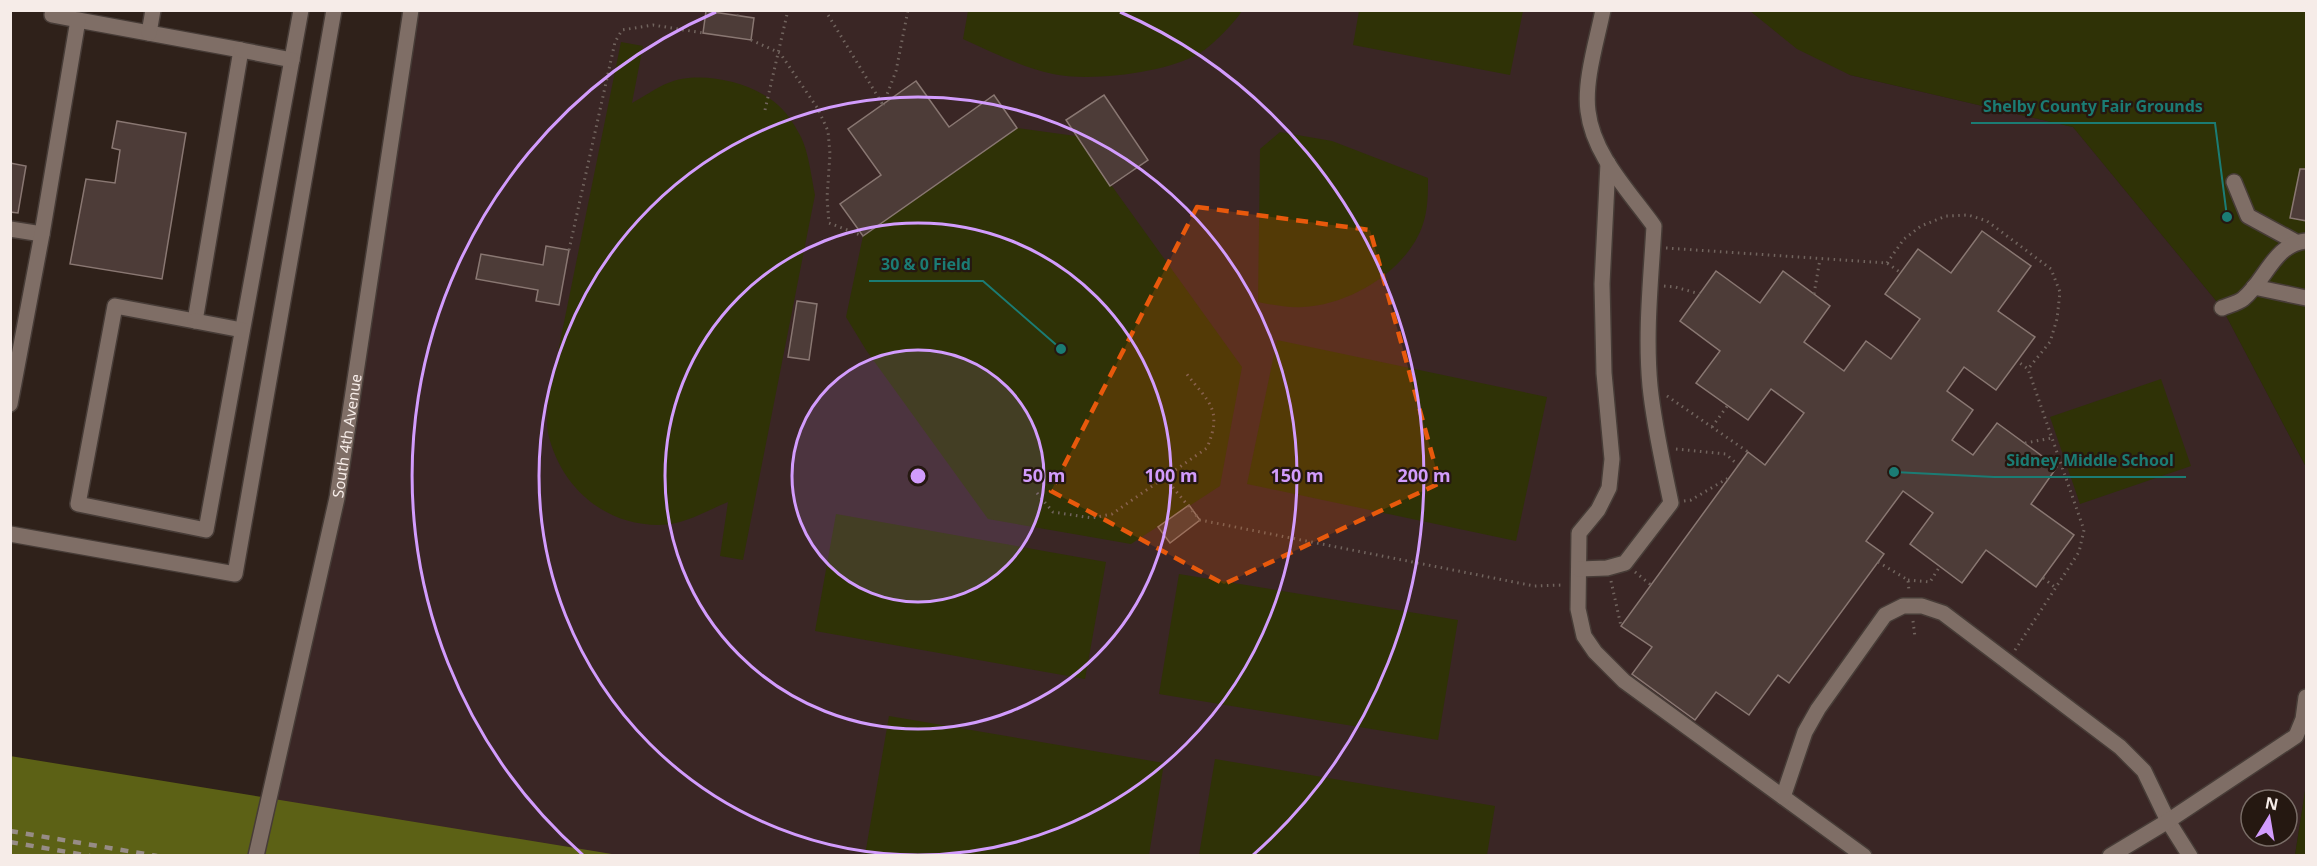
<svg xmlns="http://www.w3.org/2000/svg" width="2317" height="866" viewBox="0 0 2317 866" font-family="'Noto Sans',sans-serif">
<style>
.education{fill:#3a2625;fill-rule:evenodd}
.green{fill:#2f3206}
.forest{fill:#5c6115}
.building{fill:#4d3c38;stroke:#897772;stroke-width:1.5}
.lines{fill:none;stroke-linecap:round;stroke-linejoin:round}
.minor-casing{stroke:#473c37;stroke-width:18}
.path{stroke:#71645e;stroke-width:3;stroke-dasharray:1.5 4.5;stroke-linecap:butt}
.minor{stroke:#7f6e66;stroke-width:15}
.rail{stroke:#978c86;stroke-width:4.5;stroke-dasharray:8 8;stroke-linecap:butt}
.marked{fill:#e8590c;fill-opacity:0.2;stroke:#e8590c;stroke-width:4.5;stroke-dasharray:12 8;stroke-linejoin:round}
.ring{fill:none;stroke:#d29cfd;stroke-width:3}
.labels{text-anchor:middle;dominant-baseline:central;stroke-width:4.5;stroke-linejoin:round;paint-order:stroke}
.street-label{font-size:15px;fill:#f6ece8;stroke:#251811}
.centre{fill:#d29cfd;stroke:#251811;stroke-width:3}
.ring-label{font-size:18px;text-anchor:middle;font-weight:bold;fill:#d29cfd;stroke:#251811;stroke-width:4.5;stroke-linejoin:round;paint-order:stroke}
.leader{fill:none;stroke:#1b7c74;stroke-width:2}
.callout-dot{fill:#1b7c74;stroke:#251811;stroke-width:2}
.callout-label{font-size:16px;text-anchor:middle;font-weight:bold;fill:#1b7c74;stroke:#251811;stroke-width:4.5;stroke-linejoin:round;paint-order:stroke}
</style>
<rect width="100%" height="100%" fill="#2f211a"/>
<path class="education" d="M411,11h1339l100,64 223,52 149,181 84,159v318l-11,70 -1677,1 -350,-57 69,-301zM2251,800h36v36h-36z"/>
<g class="green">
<path d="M968,11v-1l274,1c-8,12 -29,34 -42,42 -33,20 -110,29 -147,21 -32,-7 -61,-22 -90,-35z"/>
<polygon points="1359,11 1523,11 1510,75 1353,45"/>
<polygon points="1750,11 2306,11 2306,467 2222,308 2073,127 1850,75 1797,49"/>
<path d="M621,42l22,4 -11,57c12,-6 23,-15 36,-20 33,-14 91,0 115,27 7,7 13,18 18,27 8,17 10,39 14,58l-72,365 -23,-4 8,-54c-22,9 -44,23 -69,23 -56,0 -99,-39 -111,-92 -2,-10 0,-22 0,-32z"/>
<polygon points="994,95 1017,128 1076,136 1242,367 1220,486 1131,544 988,519 866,350 846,317 863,236 840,204"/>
<path d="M1280,132l52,9 96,37c0,15 0,32 -5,46 -15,46 -73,81 -120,83 -16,1 -30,-2 -45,-5l2,-153z"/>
<polygon points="1277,340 1547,397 1516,541 1247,484"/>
<polygon points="2161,379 2191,466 2080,504 2050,417"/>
<polygon points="836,514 1106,562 1085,679 815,631"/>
<polygon points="1179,574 1458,620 1438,740 1159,694"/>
<polygon points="889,716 1164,763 1149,855 865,855"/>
<polygon points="1215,759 1495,806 1487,855 1199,855"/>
<polygon points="2306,785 2306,855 2295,855"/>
</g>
<polygon class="forest" points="10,756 618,855 11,855"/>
<g class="building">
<polygon points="706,11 754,18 751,40 703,33"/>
<polygon points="916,81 949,127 994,95 1017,128 863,236 840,204 881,175 848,129"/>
<polygon points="1104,95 1148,160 1110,186 1066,120"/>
<polygon points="117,121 186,133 162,279 70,264 86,179 115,183 120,150 112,148"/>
<polygon points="10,163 26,166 18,213 10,212"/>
<polygon points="2300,169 2307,169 2307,221 2290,218"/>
<polygon points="1982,231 2031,266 1998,311 2035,337 1996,390 1964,367 1947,391 1973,410 1952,440 1973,455 1997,423 2057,467 2031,504 2074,535 2036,587 1986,550 1962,583 1910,544 1933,513 1903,491 1866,541 1884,554 1789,683 1778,675 1749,715 1716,692 1695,720 1632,674 1652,647 1621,626 1748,452 1765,465 1804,413 1771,389 1748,420 1696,383 1720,351 1680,321 1716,271 1760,303 1783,271 1830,306 1804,342 1844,371 1866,341 1891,359 1920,319 1885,294 1918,249 1951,273"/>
<polygon points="546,246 569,250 559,305 536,301 538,290 476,279 481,254 543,265"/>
<polygon points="797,301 817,304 809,360 788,357"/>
<polygon points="1189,505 1200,520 1170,543 1158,527"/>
</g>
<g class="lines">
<g class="minor-casing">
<g id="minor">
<polyline points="78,20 241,50 195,321 115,306 78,504 206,530 301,10"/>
<polyline points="149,33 153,10"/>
<polyline points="241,50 292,60"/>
<polyline points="1608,163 1602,284 1604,373 1612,459 1609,488 1598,510 1579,533 1578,609 1584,636 1595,652 1624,681 1864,856"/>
<polyline points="2234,182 2248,216 2296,242"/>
<polyline points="10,229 42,234"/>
<polyline points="2254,287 2306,298"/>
<path d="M2222,308c7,-3 16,-5 21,-9 23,-19 31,-55 63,-58"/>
<polyline points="195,321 242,330"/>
<polyline points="10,404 42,234 78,20 52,15 53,10"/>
<polyline points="10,534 235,574 334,10"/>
<path d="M1579,569l28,-1 18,-5 46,-60c-8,-39 -17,-77 -21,-117 -5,-54 1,-107 4,-160 -25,-35 -61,-71 -66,-115 -4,-30 9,-71 15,-101"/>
<polyline points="1783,797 1805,732 1818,709 1885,615 1903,606 1922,606 1943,613 2120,747 2144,771 2168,821 2190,856"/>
<path id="s1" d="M256,856l81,-358 74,-488"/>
<polyline points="2110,856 2168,821 2296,736 2303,719 2306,697"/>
</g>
</g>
<g class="path">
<polyline points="825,10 883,105"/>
<polyline points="738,16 739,10"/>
<polyline points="751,40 780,53 818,109 828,131 830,154 827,198 829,223 863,236"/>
<polyline points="883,105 896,71 908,10"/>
<polyline points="765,110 788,10"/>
<polyline points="1666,248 1887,263 1901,273"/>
<polyline points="569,250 615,42 622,30 653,25 703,33"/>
<polyline points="1887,263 1904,239 1921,226 1946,216 1968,215 1987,221 2051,269 2060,292 2057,319 2050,342 2028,369"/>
<polyline points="1664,286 1675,287 1700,294"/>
<polyline points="1814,294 1820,259"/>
<polyline points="1667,396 1748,452"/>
<polyline points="1712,427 1728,405"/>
<polyline points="2025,443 2052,438"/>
<polyline points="1676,449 1726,454 1738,465"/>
<polyline points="1165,478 1200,520 1534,586 1563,585"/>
<path d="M1037,493l16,19 39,6 20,-4 95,-66c16,-39 2,-45 -21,-75"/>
<polyline points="1684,501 1691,500 1730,477"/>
<polyline points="1878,562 1908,580 1909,591"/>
<polyline points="1635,572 1651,585"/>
<polyline points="2043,578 2056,588"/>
<polyline points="1908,580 1930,582 1940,566"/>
<polyline points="1611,581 1621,626"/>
<polyline points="1913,621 1915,637"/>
<polyline points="2015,650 2079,552 2084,530 2028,369 2017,361"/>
</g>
<use href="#minor" class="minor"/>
<g class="rail">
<polyline points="10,831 157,856"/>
<polyline points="10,842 90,856"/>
</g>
</g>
<path class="marked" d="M1197,207l173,23 70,253 -216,101 -173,-93z"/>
<circle cx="918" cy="476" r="126" fill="#d29cfd" fill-opacity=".12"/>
<g class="ring">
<circle cx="918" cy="476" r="126"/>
<circle cx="918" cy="476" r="253"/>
<circle cx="918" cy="476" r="379"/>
<path d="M583 855A506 506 0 0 1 716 12M1120 12A506 506 0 0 1 1253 855"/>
</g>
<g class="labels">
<g class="street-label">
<text stroke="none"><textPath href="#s1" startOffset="430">South 4th Avenue</textPath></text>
</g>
</g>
<circle cx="918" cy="476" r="9" class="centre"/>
<g class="ring-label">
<text x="1044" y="482">50 m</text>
<text x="1171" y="482">100 m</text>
<text x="1297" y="482">150 m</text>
<text x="1424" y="482">200 m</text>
</g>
<path class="leader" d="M2227 217L2215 123H1971M1061 349L983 281H869M1894 472L1994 477H2186"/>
<g class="callout-dot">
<circle cx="2227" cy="217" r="6"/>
<circle cx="1061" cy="349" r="6"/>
<circle cx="1894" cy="472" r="6"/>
</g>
<g class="callout-label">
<text x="2093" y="112">Shelby County Fair Grounds</text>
<text x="926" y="270">30 &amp; 0 Field</text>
<text x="2090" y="466">Sidney Middle School</text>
</g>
<rect width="2317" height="866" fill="none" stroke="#f6ece8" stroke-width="24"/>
<g transform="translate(2269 818) rotate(11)"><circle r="28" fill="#251811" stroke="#796d67" stroke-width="1.5"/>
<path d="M0-4.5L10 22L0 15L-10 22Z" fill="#d29cfd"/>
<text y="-9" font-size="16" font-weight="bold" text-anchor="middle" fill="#f6ece8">N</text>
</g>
</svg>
